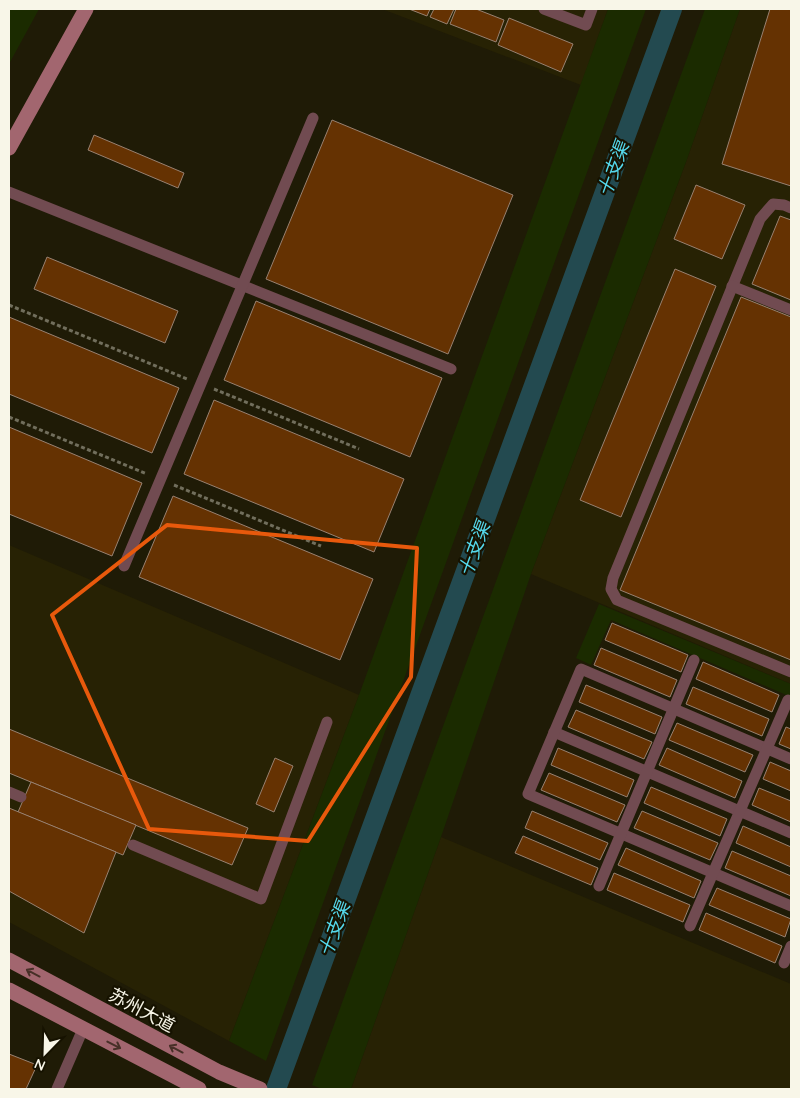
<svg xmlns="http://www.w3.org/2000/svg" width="800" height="1098" viewBox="0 0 800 1098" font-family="Quicksand,'Noto Sans SC',sans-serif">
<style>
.built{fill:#272204}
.green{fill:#1b2b00}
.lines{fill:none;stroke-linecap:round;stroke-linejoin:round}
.canal{stroke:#234a50;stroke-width:20}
.building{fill:#653202;stroke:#988171}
.path{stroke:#716e5c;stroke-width:3;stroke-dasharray:4 2.5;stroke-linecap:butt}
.lane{stroke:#714b51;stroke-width:11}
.secondary{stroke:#a2666f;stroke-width:15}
.oneway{stroke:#472f27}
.marked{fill:none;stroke:#e8590c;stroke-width:4;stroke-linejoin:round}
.labels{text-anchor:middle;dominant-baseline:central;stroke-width:4.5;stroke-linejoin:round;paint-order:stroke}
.street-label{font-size:18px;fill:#f8f6e8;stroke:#161200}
.water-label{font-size:19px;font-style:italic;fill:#54d7ea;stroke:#161200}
</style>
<rect width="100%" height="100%" fill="#1f1b06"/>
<g class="built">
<polygon points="382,9 608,9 581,85"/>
<polygon points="740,9 791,9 791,684 531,574 686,162"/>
<polygon points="9,545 359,695 229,1041 9,922"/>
<polygon points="441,837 791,984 791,1089 351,1089"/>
</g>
<g class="green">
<polygon points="9,9 39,9 9,64"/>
<polygon points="608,9 646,9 266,1061 229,1041 359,695"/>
<polygon points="705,9 740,9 686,162 531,574 441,837 351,1089 322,1089 312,1085"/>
<polygon points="599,604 791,684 791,697 611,620 591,665 576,658"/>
</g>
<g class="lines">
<polyline class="canal" points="276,1089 672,9"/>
</g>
<g class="building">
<polygon points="409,9 430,9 427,16"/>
<polygon points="434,9 454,9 447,24 430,17"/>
<polygon points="456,9 476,9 504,20 496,42 450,24"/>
<polygon points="770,9 791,9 791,186 722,164"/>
<polygon points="509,18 573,44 561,72 498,45"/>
<polygon points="332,120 513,195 448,354 266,279"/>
<polygon points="94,135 184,173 178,188 88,150"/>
<polygon points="696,185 745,205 722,259 674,239"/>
<polygon points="780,216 791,220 791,300 752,284"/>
<polygon points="47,257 178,311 165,343 34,289"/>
<polygon points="675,269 716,286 621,517 580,500"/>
<polygon points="741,297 791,317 791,660 620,590"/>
<polygon points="256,301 442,378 410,457 224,380"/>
<polygon points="9,317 179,388 152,453 9,394"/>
<polygon points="214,400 404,479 374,552 184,474"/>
<polygon points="9,427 142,483 112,556 9,514"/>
<polygon points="173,496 373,579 340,660 139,577"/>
<polygon points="612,623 688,655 681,672 605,640"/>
<polygon points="601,648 677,680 670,697 594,665"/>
<polygon points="703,662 779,695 772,712 696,679"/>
<polygon points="586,685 662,717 655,734 579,702"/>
<polygon points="693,687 769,719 762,736 686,704"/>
<polygon points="576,710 652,742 644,759 568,727"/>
<polygon points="677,723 753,755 745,772 669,740"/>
<polygon points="786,727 791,729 791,749 779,744"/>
<polygon points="9,729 248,828 232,865 9,773"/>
<polygon points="558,748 634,780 627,797 551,765"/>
<polygon points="667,748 742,781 735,798 659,765"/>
<polygon points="275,758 293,766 274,812 256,804"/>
<polygon points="770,762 791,771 791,791 763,779"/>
<polygon points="549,773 625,805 617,822 541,790"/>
<polygon points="31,782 136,825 123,855 18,812"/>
<polygon points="651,787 727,819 720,836 644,803"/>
<polygon points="759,788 791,801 791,822 752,805"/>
<polygon points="9,808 116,852 84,933 9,891"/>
<polygon points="532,811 608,843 600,860 525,828"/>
<polygon points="642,811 718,843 710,860 634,828"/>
<polygon points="743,826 791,847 791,867 736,843"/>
<polygon points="523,836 598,868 591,885 515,853"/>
<polygon points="626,848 701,881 694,898 618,865"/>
<polygon points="732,851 791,876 791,896 725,868"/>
<polygon points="614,873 690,905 683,922 607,890"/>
<polygon points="717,888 791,919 785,937 709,905"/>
<polygon points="706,913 782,946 775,963 699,930"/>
<polygon points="9,1054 37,1065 26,1089 9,1089"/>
</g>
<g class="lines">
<g class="path">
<polyline points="9,305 187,379"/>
<polyline points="214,389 359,449"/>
<polyline points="9,417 147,474"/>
<polyline points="174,485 321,546"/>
</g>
<g class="lane">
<polyline points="544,9 586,25 592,9"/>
<polyline points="9,192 451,369"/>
<polyline points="791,208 784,205 773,204 760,219 613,578 611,589 617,600 791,672"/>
<polyline points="732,286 791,310"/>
<polyline points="124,566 313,118"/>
<polyline points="554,732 791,833"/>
<polyline points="791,759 581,669 528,794 791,906"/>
<polyline points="9,792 21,797"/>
<polyline points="133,845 261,899 327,722"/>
<polyline points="599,886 694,660"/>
<polyline points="690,926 788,700"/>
<polyline points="784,963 791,946"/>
<polyline points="57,1089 83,1029"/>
</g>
<g class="secondary">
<polyline points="9,148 86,9"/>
<polyline points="9,960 219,1072 260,1089"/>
<polyline points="9,990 199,1089"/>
</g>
</g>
<defs><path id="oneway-shaft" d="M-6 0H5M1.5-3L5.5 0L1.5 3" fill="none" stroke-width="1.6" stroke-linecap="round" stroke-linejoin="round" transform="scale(1.25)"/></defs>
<g class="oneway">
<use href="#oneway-shaft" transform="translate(33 973) rotate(-152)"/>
<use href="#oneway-shaft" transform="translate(114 1045) rotate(27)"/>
<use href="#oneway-shaft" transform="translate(176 1049) rotate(-152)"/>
</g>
<path class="marked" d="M167,525l250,23 -6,129 -103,164 -159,-12 -97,-214z"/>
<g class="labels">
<g class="street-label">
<text transform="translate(142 1010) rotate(28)">苏州大道</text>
</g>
<g class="water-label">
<text transform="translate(613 169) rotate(-70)">十支渠</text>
<text transform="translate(474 549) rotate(-70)">十支渠</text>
<text transform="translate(334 929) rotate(-70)">十支渠</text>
</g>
</g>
<rect width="800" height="1098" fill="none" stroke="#f8f6e8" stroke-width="20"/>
<g transform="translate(45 1053) rotate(203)" stroke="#161200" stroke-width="4" paint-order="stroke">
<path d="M0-4L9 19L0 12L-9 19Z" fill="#f8f6e8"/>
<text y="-8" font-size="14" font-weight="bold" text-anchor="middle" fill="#f8f6e8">N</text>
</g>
</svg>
